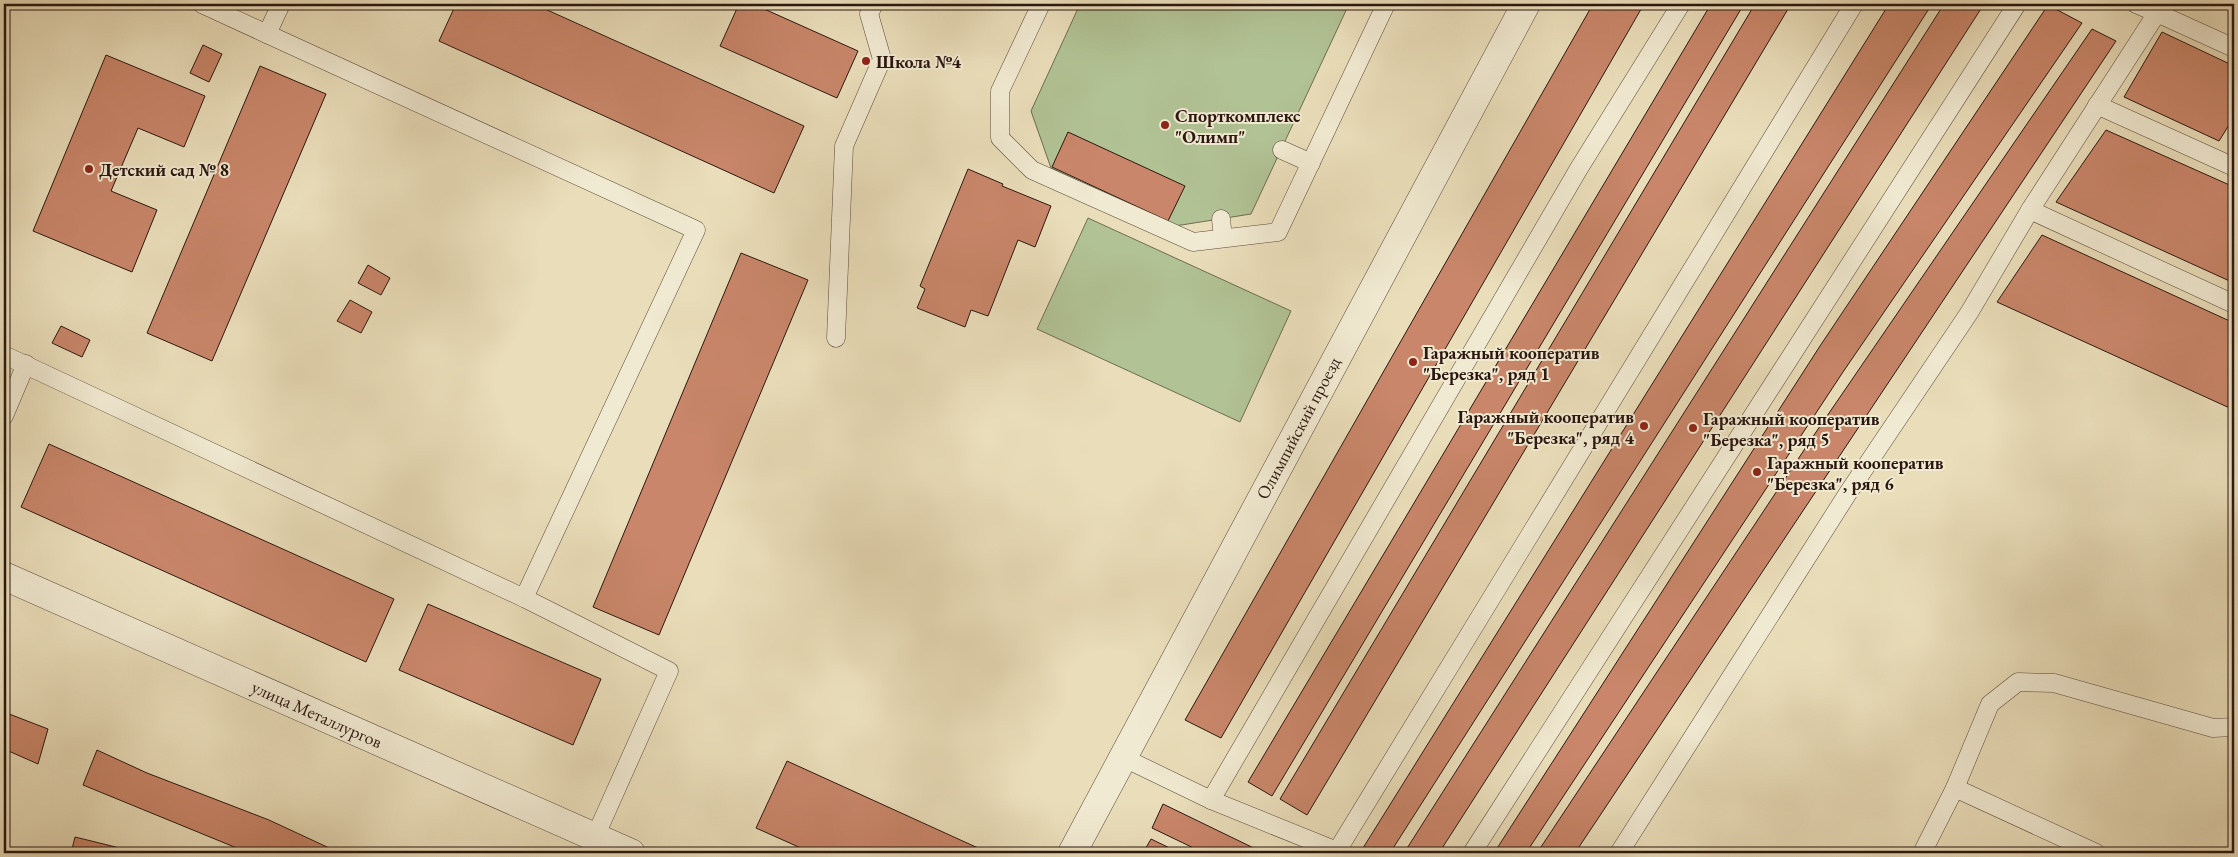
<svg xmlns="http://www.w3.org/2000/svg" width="2238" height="857" viewBox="0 0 2238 857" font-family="'EB Garamond',serif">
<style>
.green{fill:#b1c294;stroke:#6e6c52}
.building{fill:#c9866a;stroke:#2b1710}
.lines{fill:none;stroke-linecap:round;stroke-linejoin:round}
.lane-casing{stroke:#5b493a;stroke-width:19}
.street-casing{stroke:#5b493a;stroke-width:29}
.lane{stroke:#f1ead2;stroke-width:18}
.street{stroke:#f1ead2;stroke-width:28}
.poi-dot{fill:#8f2418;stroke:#f1ead2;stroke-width:2}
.labels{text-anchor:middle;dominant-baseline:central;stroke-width:4;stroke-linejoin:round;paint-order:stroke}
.poi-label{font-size:18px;font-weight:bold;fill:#2b1710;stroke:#f1ead2;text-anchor:start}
.street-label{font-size:18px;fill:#2b1710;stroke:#f1ead2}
</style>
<rect width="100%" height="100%" fill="#eadeba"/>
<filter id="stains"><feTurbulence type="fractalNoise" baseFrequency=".004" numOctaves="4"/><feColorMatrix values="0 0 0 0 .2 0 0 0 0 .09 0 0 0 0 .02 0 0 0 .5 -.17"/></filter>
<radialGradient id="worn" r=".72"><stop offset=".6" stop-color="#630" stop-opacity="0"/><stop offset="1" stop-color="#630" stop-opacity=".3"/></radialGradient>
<g class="green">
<polygon points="1080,4 1349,4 1251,214 1175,226 1051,168 1031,111"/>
<polygon points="1088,218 1291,311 1240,422 1037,329"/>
</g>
<g class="building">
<polygon points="456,4 534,4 804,126 774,193 439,41"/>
<polygon points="739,4 753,4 858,51 837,98 720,46"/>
<polygon points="1593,4 1644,4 1221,738 1185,720"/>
<polygon points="1711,4 1744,4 1272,796 1248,782"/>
<polygon points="1755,4 1791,4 1307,815 1280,799"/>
<polygon points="1889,4 1932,4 1390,853 1374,853 1363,848"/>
<polygon points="1944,4 1984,4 1439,853 1404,853"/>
<polygon points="2048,5 2082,23 1843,372 1526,853 1494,853 1820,346"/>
<polygon points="2092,29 2116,41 1575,853 1537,853 1814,435"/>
<polygon points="2162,32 2234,66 2234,117 2219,141 2124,97"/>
<polygon points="203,45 222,54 209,82 190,73"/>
<polygon points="106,55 205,96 184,147 138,128 111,191 157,210 132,272 33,231"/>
<polygon points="260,66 326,94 212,361 147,333"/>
<polygon points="2106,130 2234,187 2234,283 2056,202"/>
<polygon points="1068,132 1185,186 1168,221 1052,167"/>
<polygon points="968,169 1003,184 1002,186 1051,206 1035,247 1018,240 988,316 971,310 965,327 917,308 925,289 920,286"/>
<polygon points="2042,235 2234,323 2234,410 1997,302"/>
<polygon points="741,253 808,280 659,635 593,607"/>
<polygon points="368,265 390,278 381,295 358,283"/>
<polygon points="350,300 372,312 361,333 337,321"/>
<polygon points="61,326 90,340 82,357 52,343"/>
<polygon points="49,444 394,599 366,662 21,507"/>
<polygon points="428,604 601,679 573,745 399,670"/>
<polygon points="4,712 48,729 38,764 4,749"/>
<polygon points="97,750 147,773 269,820 340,853 249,853 83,785"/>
<polygon points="787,761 989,853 812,853 756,828"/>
<polygon points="1163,804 1264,853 1204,853 1152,828"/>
<polygon points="75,837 132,851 132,853 71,853"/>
<polygon points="1151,839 1180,853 1143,853"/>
</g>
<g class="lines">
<g class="lane-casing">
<g id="lane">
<polyline points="202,4 267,34 281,4"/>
<polyline points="1041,4 1000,91 1000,138 1032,170 1193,242 1278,232 1386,4"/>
<polyline points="2136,4 2157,13"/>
<polyline points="267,34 696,230 524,598"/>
<polyline points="2097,105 2234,167"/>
<polyline points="1282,150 1311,163"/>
<polyline points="2030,210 2234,304"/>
<polyline points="1221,219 1223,238"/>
<polyline points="836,338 844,146 882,59 869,14 874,4"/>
<polyline points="4,355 524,598 669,671 595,837"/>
<polyline points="4,416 26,364"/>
<polyline points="1118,763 1122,757 1211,800 1337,851 1854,4"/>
<polyline points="1955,788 1990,704 2018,682 2054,683 2213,728 2234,727"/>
<polyline points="1211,800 1578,170 1681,4"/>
<polyline points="1472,853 2017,4"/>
<polyline points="1619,853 1848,493 1969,313 2030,210 2157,13 2234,48"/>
<polyline points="1922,853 1955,788 2096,853"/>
</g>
</g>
<g class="street-casing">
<g id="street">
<polyline points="4,576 631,853"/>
<polyline points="1072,853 1526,4"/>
</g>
</g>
<use href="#lane" class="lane"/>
<use href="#street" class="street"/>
</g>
<g class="poi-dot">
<circle cx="866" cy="61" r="5"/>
<circle cx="1165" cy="125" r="5"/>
<circle cx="89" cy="169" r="5"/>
<circle cx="1413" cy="362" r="5"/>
<circle cx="1644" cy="426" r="5"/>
<circle cx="1693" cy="428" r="5"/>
<circle cx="1757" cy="472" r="5"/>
</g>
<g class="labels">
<g class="poi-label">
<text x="876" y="61">Школа №4</text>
<text x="1175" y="115">Спорткомплекс<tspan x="1175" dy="21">"Олимп"</tspan></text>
<text x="99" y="169">Детский сад № 8</text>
<text x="1423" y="352">Гаражный кооператив<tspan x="1423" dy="21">"Березка", ряд 1</tspan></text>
<text x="1634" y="416" text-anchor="end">Гаражный кооператив<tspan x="1634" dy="21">"Березка", ряд 4</tspan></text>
<text x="1703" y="418">Гаражный кооператив<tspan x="1703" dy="21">"Березка", ряд 5</tspan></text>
<text x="1767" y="462">Гаражный кооператив<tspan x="1767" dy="21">"Березка", ряд 6</tspan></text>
</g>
<g class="street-label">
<text transform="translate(1298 428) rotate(-62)">Олимпийский проезд</text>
<text transform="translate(317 714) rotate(24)">улица Металлургов</text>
</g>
</g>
<rect width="2238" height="857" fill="none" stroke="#eadeba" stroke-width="20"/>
<rect x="5" y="5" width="2228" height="847" fill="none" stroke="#2b1710" stroke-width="2.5"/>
<rect x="10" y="10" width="2218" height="837" fill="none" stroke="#2b1710"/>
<rect width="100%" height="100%" filter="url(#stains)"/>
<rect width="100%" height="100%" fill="url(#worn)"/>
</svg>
